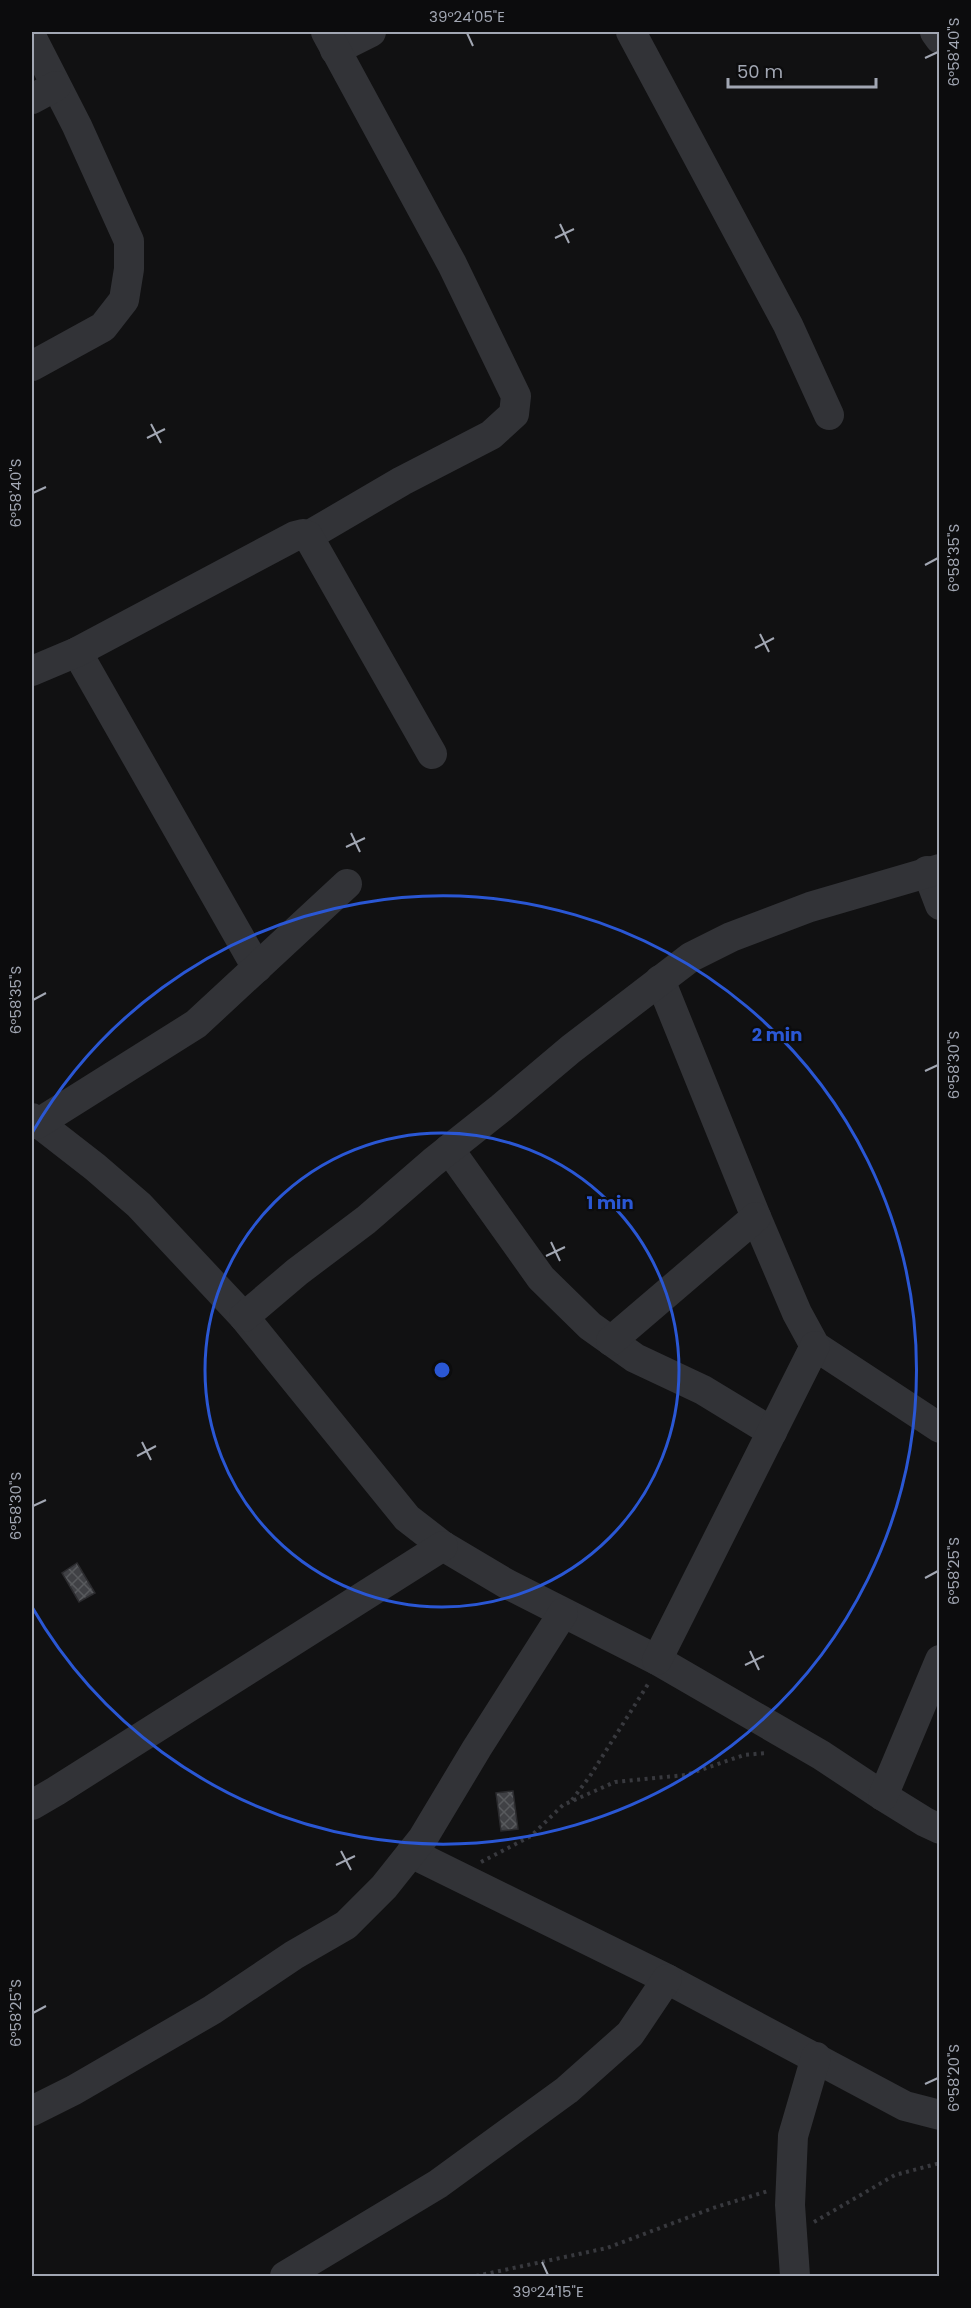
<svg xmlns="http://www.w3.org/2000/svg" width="971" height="2308" viewBox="0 0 971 2308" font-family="Poppins,sans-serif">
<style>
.building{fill:url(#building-cross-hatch);stroke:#2b2b2e;stroke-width:1.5}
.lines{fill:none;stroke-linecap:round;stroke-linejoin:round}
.path{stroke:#38393e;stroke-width:4;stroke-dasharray:3 4.5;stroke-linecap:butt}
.minor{stroke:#323337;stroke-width:30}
.ticks{fill:none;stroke:#a2a7b3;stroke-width:2}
.ring{fill:none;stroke:#2a57d4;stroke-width:3}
.centre{fill:#2a57d4;stroke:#0c0c0d;stroke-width:3}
.ring-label{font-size:18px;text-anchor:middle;font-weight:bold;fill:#2a57d4;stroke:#0c0c0d;stroke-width:4.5;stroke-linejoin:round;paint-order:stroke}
.neatline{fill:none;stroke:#a2a7b3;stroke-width:2}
.ticks-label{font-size:15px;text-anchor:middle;fill:#a2a7b3}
</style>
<defs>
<pattern id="building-cross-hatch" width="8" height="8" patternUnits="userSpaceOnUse" patternTransform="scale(1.5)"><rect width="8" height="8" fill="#404145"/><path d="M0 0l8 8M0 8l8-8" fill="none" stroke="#585a5d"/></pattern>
</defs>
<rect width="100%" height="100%" fill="#111112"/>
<g class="building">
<polygon points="77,1563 95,1593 79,1602 62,1573"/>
<polygon points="513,1791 518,1829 501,1831 496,1793"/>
</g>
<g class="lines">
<g class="path">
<polyline points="572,1800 590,1776 650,1681"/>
<polyline points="481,1862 531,1836 563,1805 615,1782 686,1775 744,1755 766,1753"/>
<polyline points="814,2222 895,2175 940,2163"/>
<polyline points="476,2276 607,2248 713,2208 768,2191"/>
</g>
<g class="minor">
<polyline points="631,32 788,325 829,415"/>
<polyline points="935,32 940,39"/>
<polyline points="32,38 77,126 129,241 129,269 124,300 103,327 32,366"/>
<polyline points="335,50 371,32"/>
<polyline points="32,99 56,86"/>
<polyline points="308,536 402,481 491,435 514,414 516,396 452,264 326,32"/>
<polyline points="77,652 257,968"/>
<polyline points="32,671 77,652 295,536 303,534 308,536 432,754"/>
<polyline points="927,871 940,905"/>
<polyline points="660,980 756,1217 797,1313 815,1346 940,1428"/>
<polyline points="32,1118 95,1167 139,1205 244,1317 407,1518 443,1546 507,1584 657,1660 821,1755 883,1796 925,1822 940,1829"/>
<polyline points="37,1124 196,1024 347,884"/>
<polyline points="449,1149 541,1278 590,1326 635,1358 703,1390 772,1432"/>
<polyline points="244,1317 297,1272 366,1220 433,1162 501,1108 571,1049 691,957 731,937 810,907 940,869"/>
<polyline points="611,1341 756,1217"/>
<polyline points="657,1660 815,1346"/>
<polyline points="883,1796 940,1660"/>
<polyline points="32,1805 56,1791 443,1546"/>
<polyline points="411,1853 667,1979 905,2106 940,2115"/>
<polyline points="32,2111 74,2090 212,2010 294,1955 346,1925 384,1887 423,1838 477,1748 563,1613"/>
<polyline points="285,2276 438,2184 567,2090 630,2034 667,1979"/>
<polyline points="795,2276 790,2205 793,2136 816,2057"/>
</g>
</g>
<path class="ticks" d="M467,33l6,13M925,58l13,-6M560,224l9,19M555,238l19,-9M151,424l10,19M147,438l18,-9M33,493l13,-6M925,565l13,-7M760,634l9,18M755,648l19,-10M351,833l9,19M346,847l19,-9M33,1000l13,-7M925,1071l13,-6M551,1242l9,19M546,1256l19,-9M142,1442l9,18M137,1456l19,-10M33,1506l13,-6M925,1578l13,-7M750,1651l9,19M745,1665l19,-9M341,1851l10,19M336,1865l19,-9M33,2013l13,-7M925,2084l13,-6M542,2262l6,13"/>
<g class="ring">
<circle cx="442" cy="1370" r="237"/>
<path d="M32 1133A474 474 0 1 1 32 1607"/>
</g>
<circle cx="442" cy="1370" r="9" class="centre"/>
<g class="ring-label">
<text x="777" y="1041">2 min</text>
<text x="610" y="1209">1 min</text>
</g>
<rect width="971" height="2308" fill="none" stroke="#0c0c0d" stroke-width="66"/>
<path d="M728 78v9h148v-9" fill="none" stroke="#a2a7b3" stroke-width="3"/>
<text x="737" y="78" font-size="18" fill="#a2a7b3" stroke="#0c0c0d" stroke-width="4.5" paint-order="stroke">50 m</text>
<rect x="33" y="33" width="905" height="2242" class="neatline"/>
<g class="ticks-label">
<text x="467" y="22">39°24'05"E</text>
<text transform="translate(954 52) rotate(-90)" y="5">6°58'40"S</text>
<text transform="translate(16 493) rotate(-90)" y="5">6°58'40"S</text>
<text transform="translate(954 558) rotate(-90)" y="5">6°58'35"S</text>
<text transform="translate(16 1000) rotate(-90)" y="5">6°58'35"S</text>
<text transform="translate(954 1065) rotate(-90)" y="5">6°58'30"S</text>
<text transform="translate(16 1506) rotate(-90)" y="5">6°58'30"S</text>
<text transform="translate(954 1571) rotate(-90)" y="5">6°58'25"S</text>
<text transform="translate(16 2013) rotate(-90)" y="5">6°58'25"S</text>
<text transform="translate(954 2078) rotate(-90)" y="5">6°58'20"S</text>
<text x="548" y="2297">39°24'15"E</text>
</g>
</svg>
